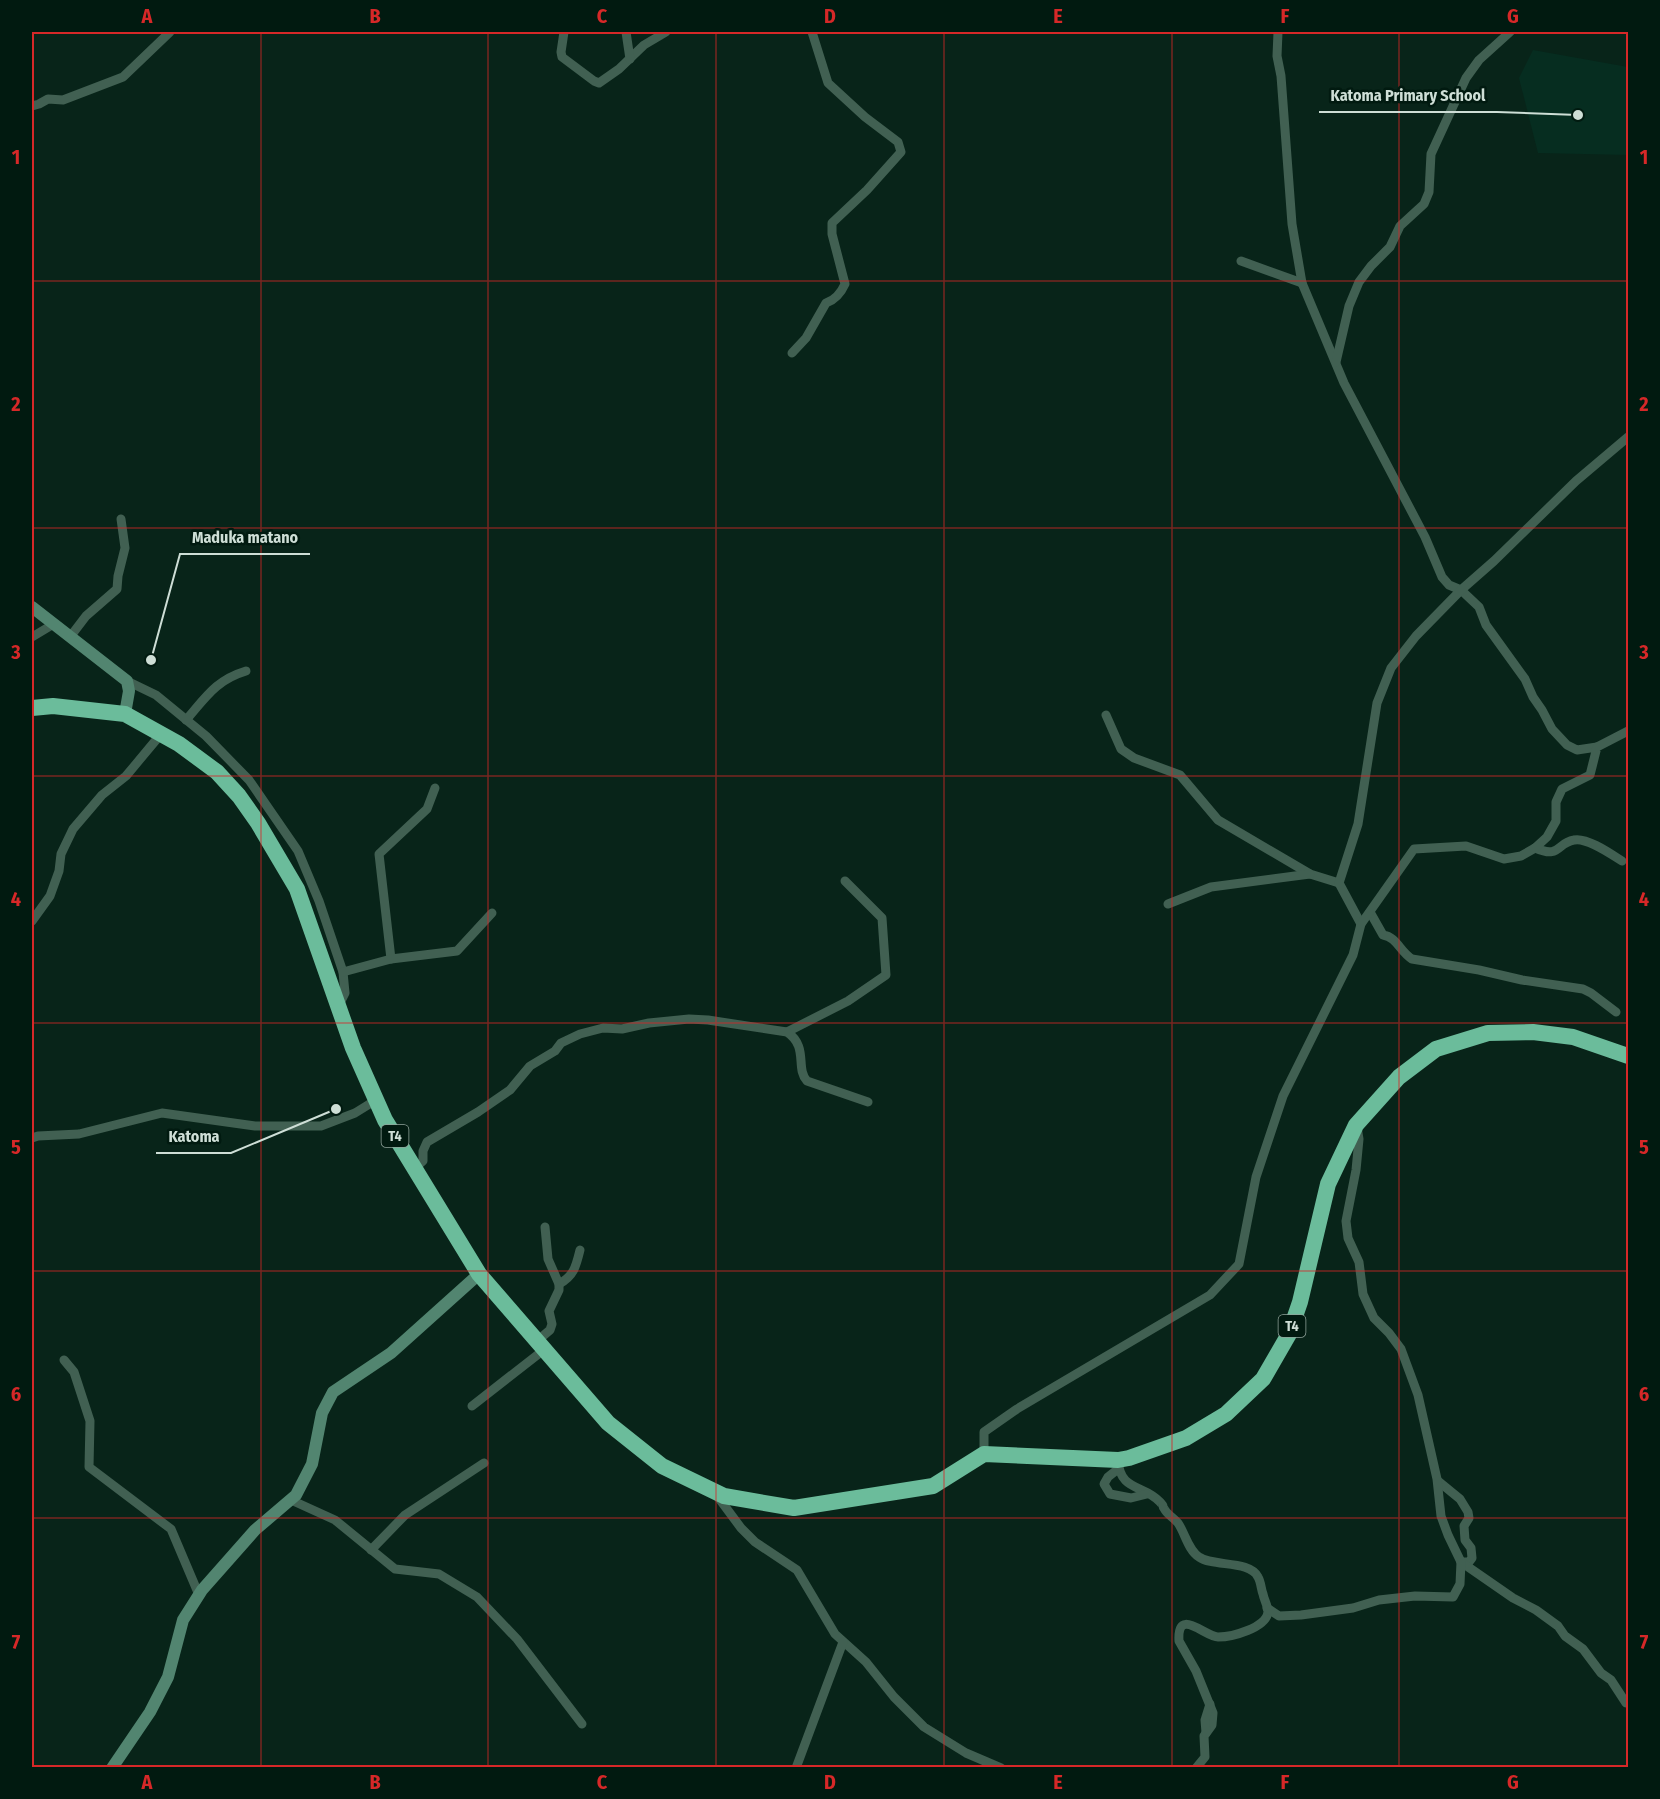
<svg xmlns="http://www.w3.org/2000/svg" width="1660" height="1799" viewBox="0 0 1660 1799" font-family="'Fira Sans Condensed',sans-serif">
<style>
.built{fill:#062d20}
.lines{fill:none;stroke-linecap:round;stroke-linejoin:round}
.street{stroke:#416052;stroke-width:9}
.secondary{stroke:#528570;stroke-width:12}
.highway{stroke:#6bbc9b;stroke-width:16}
.grid{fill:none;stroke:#d62828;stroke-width:1.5;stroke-opacity:0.55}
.labels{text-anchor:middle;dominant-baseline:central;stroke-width:5;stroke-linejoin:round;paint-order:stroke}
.shield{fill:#011a10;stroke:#90a39b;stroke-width:1.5}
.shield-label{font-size:14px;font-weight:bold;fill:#ceded6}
.leader{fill:none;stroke:#ceded6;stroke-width:2}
.callout-dot{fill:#ceded6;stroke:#011a10;stroke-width:2}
.callout-label{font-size:16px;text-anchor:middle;font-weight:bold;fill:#ceded6;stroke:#011a10;stroke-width:5;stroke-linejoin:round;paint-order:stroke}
.neatline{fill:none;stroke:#d62828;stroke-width:2}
.grid-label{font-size:20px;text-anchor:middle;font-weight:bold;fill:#d62828}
</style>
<rect width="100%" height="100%" fill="#082419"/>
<polygon class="built" points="1533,50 1628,67 1628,155 1538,153 1519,78"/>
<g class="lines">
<g class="street">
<polyline points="564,32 561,52 562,57 594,81 599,83 619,69 644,45 666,32"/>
<polyline points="626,32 630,59"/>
<polyline points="1278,32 1277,56 1281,76 1292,224 1302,283 1344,383 1425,537 1442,577 1449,585 1461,590 1479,607 1486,625 1525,679 1533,697 1542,710 1552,729 1567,745 1577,750 1597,747"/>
<polyline points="32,106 39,104 48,99 63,100 123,77 170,32"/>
<polyline points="1241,261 1302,283"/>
<path d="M792,353l14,-15 20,-35c9,-3 15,-10 19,-19l-13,-50v-11l35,-33 34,-38 -3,-10 -33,-25 -37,-34 -16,-51"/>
<polyline points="1336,362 1349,306 1359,282 1371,266 1390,247 1400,226 1424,204 1429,192 1431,154 1466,78 1479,60 1510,32"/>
<polyline points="32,637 52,625"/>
<polyline points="70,637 86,616 117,589 118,576 125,548 121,519"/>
<polyline points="127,681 156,695 206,736 249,780 298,851 319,901 343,972 345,993 339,1005"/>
<polyline points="1106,715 1121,749 1134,758 1180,775 1218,820 1310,874 1339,883"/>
<path d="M186,720c20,-23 30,-40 60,-49"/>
<path d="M1535,848c26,11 21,-5 39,-8 13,-3 37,14 48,21"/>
<polyline points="1168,904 1211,887 1310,874"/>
<path d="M1370,912l13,23c14,2 17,17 29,24l67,11 43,10 61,9 8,4 25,19"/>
<polyline points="32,921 50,896 59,871 61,854 73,829 102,795 126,776 161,734"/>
<polyline points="1361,924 1339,883 1358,824 1377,703 1391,668 1416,636 1461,590 1494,561 1576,481 1628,437"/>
<polyline points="391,959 379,854 427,809 435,788"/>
<polyline points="343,972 391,959 457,951 492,913"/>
<polyline points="787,1032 848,1001 886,975 882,918 845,881"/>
<polyline points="32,1138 38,1136 79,1134 162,1113 255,1126 321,1126 355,1113 376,1100"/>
<path d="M414,1169l9,-8v-10l4,-9 51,-30 32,-22 20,-24 25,-15 6,-8 19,-9 23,-6 19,1 27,-6 40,-4 19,1 79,12c22,15 8,36 20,49l61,21"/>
<path d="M559,1284c15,-8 17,-18 21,-34"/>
<polyline points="537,1341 550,1330 552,1324 549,1311 559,1290 559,1284 548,1259 545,1227"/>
<polyline points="64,1360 74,1372 90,1421 89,1467 171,1529 199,1595"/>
<polyline points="472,1406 545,1349"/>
<polyline points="984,1454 984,1432 1017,1409 1210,1295 1239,1264 1256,1177 1283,1096 1353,955 1361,924 1414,849 1466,846 1504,859 1521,856 1535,848 1547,837 1556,821 1556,802 1562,789 1590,775 1597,747 1628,731"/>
<path d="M1118,1460c2,32 26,24 42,42 6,7 0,1 5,8 3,5 9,8 13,13 7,10 10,27 21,34 14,10 51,3 59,20 3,5 3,12 5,17 1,6 5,12 5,18 -2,16 -36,25 -50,25 -13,0 -41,-31 -39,4l17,30 17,42 -1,12 -8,11 1,21 -9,11"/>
<polyline points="1118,1469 1108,1477 1104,1484 1110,1494 1131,1498 1147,1494"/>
<polyline points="1438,1481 1460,1499 1468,1512 1469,1518 1464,1526 1465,1540 1471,1548 1472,1558 1469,1562 1461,1562"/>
<polyline points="718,1497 741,1528 755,1542 797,1570 835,1634 866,1662 894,1697 924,1727 966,1753 1001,1768"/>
<polyline points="291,1500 335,1520 395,1569 439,1574 477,1597 517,1639 582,1724"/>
<polyline points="371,1550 405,1515 484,1463"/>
<polyline points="1461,1562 1513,1598 1536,1610 1558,1626 1565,1636 1583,1649 1601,1673 1611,1680 1626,1703 1628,1703"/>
<polyline points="1267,1608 1279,1616 1301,1615 1353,1608 1379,1600 1415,1596 1453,1597 1460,1584 1461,1562 1448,1535 1441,1516 1437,1479 1418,1395 1401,1349 1389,1333 1374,1318 1363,1294 1359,1262 1348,1238 1346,1221 1356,1170 1359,1139 1357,1127"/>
<polyline points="1206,1733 1205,1720 1210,1704"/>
<polyline points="796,1768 843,1642"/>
</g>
<g class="secondary">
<polyline points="32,607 127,681 129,691 125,714"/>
<polyline points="112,1768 150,1712 168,1677 183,1620 202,1590 255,1530 296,1495 312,1464 322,1413 333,1392 391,1353 479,1274"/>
</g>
<polyline class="highway" points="32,708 53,706 125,714 179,744 217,772 239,796 258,823 297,889 353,1048 385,1120 479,1274 608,1423 662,1466 724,1496 794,1508 933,1486 984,1454 1118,1460 1129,1458 1186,1438 1226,1414 1263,1379 1289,1334 1300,1302 1328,1184 1356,1125 1399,1077 1436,1049 1488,1033 1533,1032 1573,1037 1628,1056"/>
</g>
<path class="grid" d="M261,32v1736M488,32v1736M716,32v1736M944,32v1736M1172,32v1736M1399,32v1736M32,281h1596M32,528h1596M32,776h1596M32,1023h1596M32,1271h1596M32,1518h1596"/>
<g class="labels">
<g class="shield">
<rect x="381.5" y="1125" width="27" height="22" rx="4.5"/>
<rect x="1278.5" y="1315" width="27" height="22" rx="4.5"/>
</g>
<g class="shield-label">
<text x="395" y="1136">T4</text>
<text x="1292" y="1326">T4</text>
</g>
</g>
<path class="leader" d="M1578 115L1497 112H1319M151 660L180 554H310M336 1109L231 1153H156"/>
<g class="callout-dot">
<circle cx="1578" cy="115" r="6"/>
<circle cx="151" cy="660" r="6"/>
<circle cx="336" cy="1109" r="6"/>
</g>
<g class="callout-label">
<text x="1408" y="101">Katoma Primary School</text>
<text x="245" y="543">Maduka matano</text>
<text x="194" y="1142">Katoma</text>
</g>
<rect width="1660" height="1799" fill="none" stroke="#011a10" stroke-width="66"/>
<rect x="33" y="33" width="1594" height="1733" class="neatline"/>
<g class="grid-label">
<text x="147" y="23">A</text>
<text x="375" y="23">B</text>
<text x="602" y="23">C</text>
<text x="830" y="23">D</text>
<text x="1058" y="23">E</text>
<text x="1285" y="23">F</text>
<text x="1513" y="23">G</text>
<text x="16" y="164">1</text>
<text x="1644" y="164">1</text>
<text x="16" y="411">2</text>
<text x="1644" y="411">2</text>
<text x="16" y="659">3</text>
<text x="1644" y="659">3</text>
<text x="16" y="906">4</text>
<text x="1644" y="906">4</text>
<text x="16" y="1154">5</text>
<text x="1644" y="1154">5</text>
<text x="16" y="1401">6</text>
<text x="1644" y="1401">6</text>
<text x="16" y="1649">7</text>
<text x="1644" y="1649">7</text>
<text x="147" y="1789">A</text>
<text x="375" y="1789">B</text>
<text x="602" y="1789">C</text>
<text x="830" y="1789">D</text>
<text x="1058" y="1789">E</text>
<text x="1285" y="1789">F</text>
<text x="1513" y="1789">G</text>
</g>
</svg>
